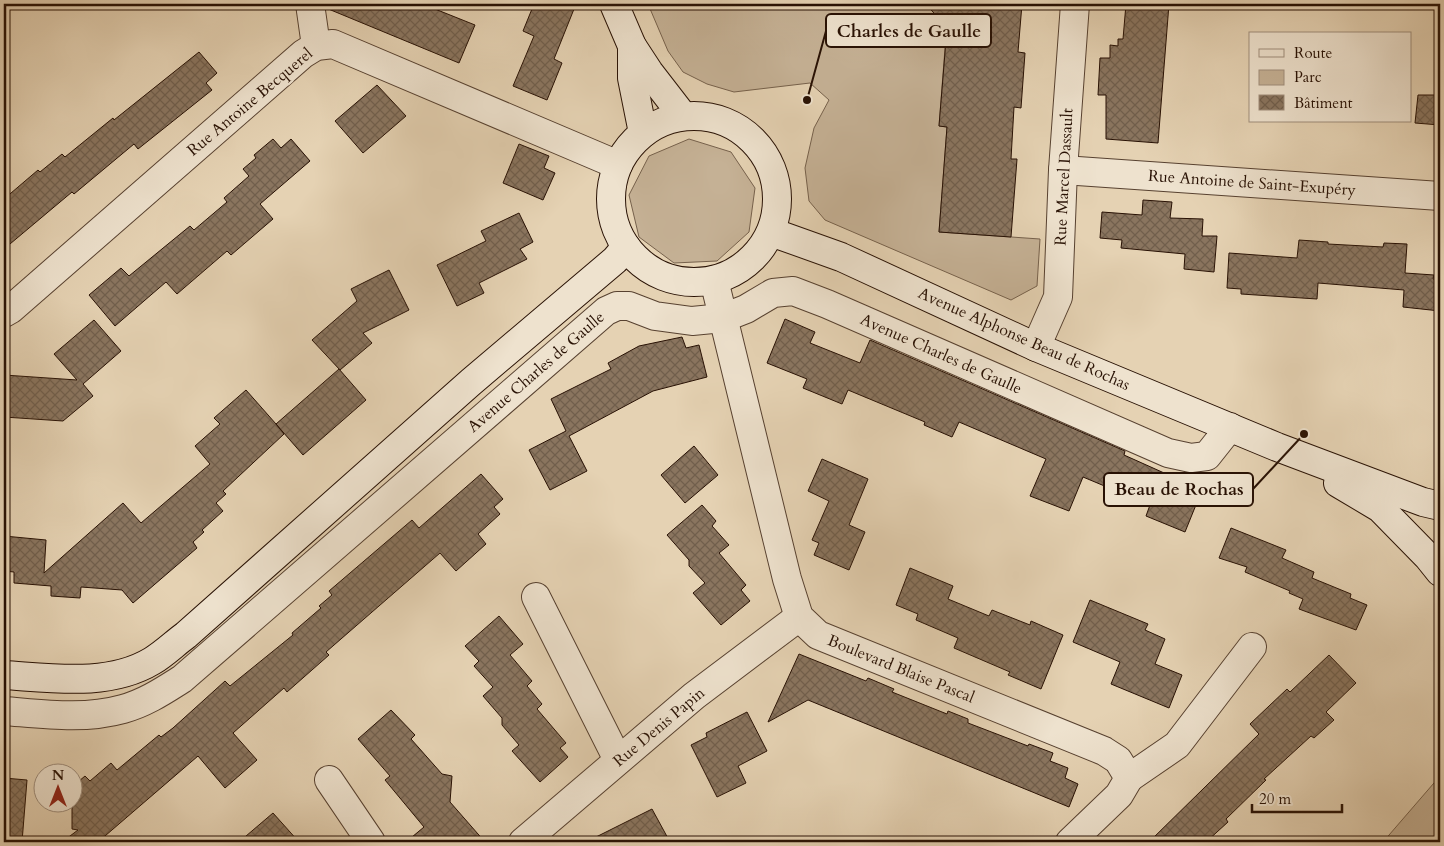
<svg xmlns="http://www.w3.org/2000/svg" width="1444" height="846" viewBox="0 0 1444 846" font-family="Cardo,serif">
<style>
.green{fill:#c5b195;stroke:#76614c}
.building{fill:url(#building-cross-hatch);stroke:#281104}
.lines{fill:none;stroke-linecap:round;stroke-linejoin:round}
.street-casing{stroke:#574130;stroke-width:30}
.secondary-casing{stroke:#281104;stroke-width:30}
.street{stroke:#eee2ce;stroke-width:28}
.secondary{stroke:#eee2ce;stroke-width:28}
.labels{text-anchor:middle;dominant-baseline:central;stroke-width:4.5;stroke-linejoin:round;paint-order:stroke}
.street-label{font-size:16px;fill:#281104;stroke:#eee2ce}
.leader{fill:none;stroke:#281104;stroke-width:2}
.callout-dot{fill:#281104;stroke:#eee2ce;stroke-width:2}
.callout{fill:#eee2ce;stroke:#281104;stroke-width:2}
.callout-label{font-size:18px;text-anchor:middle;font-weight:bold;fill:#281104}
</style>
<defs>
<pattern id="building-cross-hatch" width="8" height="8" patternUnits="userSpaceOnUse" patternTransform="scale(1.25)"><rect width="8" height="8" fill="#8a755f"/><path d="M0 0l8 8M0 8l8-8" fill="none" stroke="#715f4c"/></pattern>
</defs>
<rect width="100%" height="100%" fill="#e5d2b3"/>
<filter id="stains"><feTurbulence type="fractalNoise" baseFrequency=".004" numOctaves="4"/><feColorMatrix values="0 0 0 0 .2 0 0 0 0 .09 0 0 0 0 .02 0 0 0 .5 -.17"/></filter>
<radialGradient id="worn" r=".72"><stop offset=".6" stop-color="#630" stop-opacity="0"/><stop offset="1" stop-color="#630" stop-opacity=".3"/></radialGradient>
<g class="green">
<polygon points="648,4 926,4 932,11 954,27 945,48 939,126 947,127 939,232 1040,239 1037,286 1011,300 825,220 809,201 805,168 814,128 829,100 810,83 734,92 707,84 683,72 668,51"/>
<polygon points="689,139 731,152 755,188 749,232 717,261 674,263 639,237 629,195 649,156"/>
<polygon points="1440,776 1440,842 1383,842"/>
</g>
<g class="building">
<polygon points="326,4 438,4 435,9 475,25 459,63 326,8"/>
<polygon points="534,4 576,4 554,59 562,63 547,100 513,86 534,36 523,31"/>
<polygon points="926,4 1022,4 1018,52 1025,53 1021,108 1014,107 1011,159 1017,159 1011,237 939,232 947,127 939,126 947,28"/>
<polygon points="1126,4 1169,4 1158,143 1106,139 1106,95 1098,95 1100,58 1110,58 1110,45 1118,46 1118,39 1123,39"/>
<polygon points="199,52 217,73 206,83 212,90 138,149 134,144 74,194 72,192 4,249 4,199 38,170 40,172 62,154 65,157 113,118 114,120"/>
<polygon points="377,85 406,116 363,153 335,121"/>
<polygon points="1418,95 1440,95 1440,125 1415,123"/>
<polygon points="273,139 281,148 291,139 310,161 260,204 273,219 231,255 227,251 177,294 166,282 115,326 89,295 121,268 129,276 190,226 194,230 227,202 224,198 249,176 243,169 256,158 254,155"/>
<polygon points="519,144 549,156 544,168 555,173 543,200 503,183"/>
<polygon points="1143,200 1172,202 1170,218 1203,219 1202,236 1217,236 1214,272 1184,269 1185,254 1121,248 1122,240 1100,238 1102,212 1142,215"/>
<polygon points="519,213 533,242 520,249 527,259 479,283 484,293 457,306 437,265 486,241 481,231"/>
<polygon points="1299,240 1328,242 1328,244 1383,247 1384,243 1407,244 1405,273 1434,275 1433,279 1440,280 1440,311 1403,307 1404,290 1318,283 1317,299 1241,294 1241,289 1227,288 1229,253 1297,258"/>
<polygon points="389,270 409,310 363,333 372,343 340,370 312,340 357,301 351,289"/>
<polygon points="785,319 815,332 810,343 860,363 870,340 1125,451 1124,455 1202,490 1185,532 1146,516 1150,505 1083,477 1069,511 1030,496 1046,459 959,422 952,437 924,425 925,422 848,390 842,404 803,388 807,379 767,363"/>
<polygon points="94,320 121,351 83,384 93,396 63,421 4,417 4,375 77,380 54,354"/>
<polygon points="682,337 686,348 699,345 707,377 653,391 569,436 587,471 550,490 529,450 566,431 551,399 611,369 608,363 639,346"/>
<polygon points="339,369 366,400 303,455 276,424 284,434 223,491 226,494 216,503 223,511 202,530 204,532 193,542 197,548 133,603 122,590 81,587 80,598 51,596 51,586 14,583 14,572 4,571 4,536 46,540 44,573 123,503 141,523 210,464 195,446 220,424 214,418 246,390 276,424"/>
<polygon points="694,446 718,475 685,503 661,475"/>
<polygon points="822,459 868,479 849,525 865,532 849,570 814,555 819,543 812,540 829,501 808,491"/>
<polygon points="481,474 503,499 494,507 500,514 478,534 486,544 456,571 440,553 326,652 329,655 287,692 284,688 233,733 257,760 225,788 198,756 98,842 62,842 78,830 72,829 72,787 85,776 90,781 111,763 117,770 159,735 161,737 173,728 225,681 230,686 293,635 292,633 321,608 319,606 332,595 329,591 412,520 419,528"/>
<polygon points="702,505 716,521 712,526 729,545 719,553 746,585 741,590 750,601 721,625 693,593 705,583 689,566 689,560 667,535"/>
<polygon points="1231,528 1286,550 1282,558 1314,572 1312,578 1351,594 1350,598 1367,605 1356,630 1299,609 1303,599 1289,593 1290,591 1245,572 1247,567 1219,558"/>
<polygon points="910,568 953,586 948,599 989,616 992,610 1030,625 1031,621 1063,635 1041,689 1008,675 1010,672 954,648 958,638 916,620 918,614 896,605"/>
<polygon points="1090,600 1148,624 1145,630 1165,639 1155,664 1182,675 1169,708 1111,684 1120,662 1073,642"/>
<polygon points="499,616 523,644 510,655 532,681 527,686 542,704 537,709 566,743 560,748 568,757 540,782 512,751 519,745 502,725 502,718 483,696 493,687 474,666 479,661 465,646"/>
<polygon points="799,654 866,681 868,678 894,689 892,692 947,714 948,711 968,719 968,723 1028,746 1029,744 1053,753 1050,761 1068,768 1065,778 1078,784 1069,807 808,700 768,722"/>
<polygon points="1329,655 1356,683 1326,712 1334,720 1314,738 1311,736 1264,779 1266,780 1226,819 1228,822 1206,842 1149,842 1259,734 1250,724 1287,689 1290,692"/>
<polygon points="391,710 415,735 411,739 442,774 452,776 450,802 485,842 406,842 424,827 385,780 390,776 358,739"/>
<polygon points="747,712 767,751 738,766 746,783 717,797 691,745 707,737 706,733"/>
<polygon points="4,778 27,780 22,842 4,842"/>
<polygon points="652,809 670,842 586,842"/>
<polygon points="273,813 299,842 239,842"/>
</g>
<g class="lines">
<g class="street-casing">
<g id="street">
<polyline points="310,4 316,46"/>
<polyline points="1063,170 1440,196"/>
<polyline points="714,280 787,579 799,617 818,635 1104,751 1118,760 1129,778 1119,795 1070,842"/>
<polyline points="4,313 11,309 303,54 316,46 333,44 618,165"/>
<polyline points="1036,347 1058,297 1063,170 1075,4"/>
<polyline points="536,597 618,760"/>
<path d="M4,711c39,3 80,9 119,-2 22,-6 40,-18 59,-30l424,-368 11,-5h12l26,10 37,5 31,-3 23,-9 27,-16 20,-2 34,13 341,149 23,5 16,-2 23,-29"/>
<polyline points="1129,778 1177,745 1252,647"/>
<polyline points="329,780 371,842"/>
<polyline points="523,842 694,696 799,617"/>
</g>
</g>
<g class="secondary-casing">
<g id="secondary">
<polyline points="614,4 632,46 649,72 683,116"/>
<polyline points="632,46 632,78 643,133"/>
<circle cx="694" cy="199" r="83"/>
<polyline points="771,232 841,257 1036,347 1277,447 1423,502 1440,506"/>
<polyline points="1338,483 1380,508 1428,557 1440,572"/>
<path d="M4,675c48,3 105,12 148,-14 12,-7 23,-18 34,-26l285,-253 144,-122 11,-13"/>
</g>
</g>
<use href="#street" class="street"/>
<use href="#secondary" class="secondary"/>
</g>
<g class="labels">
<g class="street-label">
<text transform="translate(250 102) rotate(-40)">Rue Antoine Becquerel</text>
<text transform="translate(1064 177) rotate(-87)">Rue Marcel Dassault</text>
<text transform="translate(1252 183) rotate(4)">Rue Antoine de Saint-Exupéry</text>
<text transform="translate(1024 339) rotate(24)">Avenue Alphonse Beau de Rochas</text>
<text transform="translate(941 354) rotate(24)">Avenue Charles de Gaulle</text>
<text transform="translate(536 372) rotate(-41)">Avenue Charles de Gaulle</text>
<text transform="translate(901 669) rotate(22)">Boulevard Blaise Pascal</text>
<text transform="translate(659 727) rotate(-40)">Rue Denis Papin</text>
</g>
</g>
<path class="leader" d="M807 100L826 31M1304 434L1253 489"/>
<g class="callout-dot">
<circle cx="807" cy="100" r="5"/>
<circle cx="1304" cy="434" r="5"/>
</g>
<g class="callout">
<rect x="826" y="14" width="165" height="33" rx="5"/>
<rect x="1104" y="473" width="149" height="33" rx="5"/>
</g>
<g class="callout-label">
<text x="909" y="37">Charles de Gaulle</text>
<text x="1179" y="495">Beau de Rochas</text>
</g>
<rect width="1444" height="846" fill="none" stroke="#e5d2b3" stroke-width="20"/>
<rect x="5" y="5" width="1434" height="836" fill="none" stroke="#281104" stroke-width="2.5"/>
<rect x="10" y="10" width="1424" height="826" fill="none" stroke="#281104"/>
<rect x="1249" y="32" width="162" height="90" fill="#eee2ce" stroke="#9f8e7d"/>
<rect x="1259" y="49" width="25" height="8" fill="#eee2ce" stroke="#9f8e7d"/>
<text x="1294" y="58" font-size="15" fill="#281104">Route</text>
<rect x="1259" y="70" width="25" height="15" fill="#c5b195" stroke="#9f8e7d"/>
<text x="1294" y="82" font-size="15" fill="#281104">Parc</text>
<rect x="1259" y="95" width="25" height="15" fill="url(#building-cross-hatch)" stroke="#9f8e7d"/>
<text x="1294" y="108" font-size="15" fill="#281104">Bâtiment</text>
<g transform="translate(58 788)"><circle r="24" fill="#eee2ce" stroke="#9f8e7d"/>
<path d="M0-4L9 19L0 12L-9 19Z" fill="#8f2418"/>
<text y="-8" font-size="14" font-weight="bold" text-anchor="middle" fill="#281104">N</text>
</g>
<path d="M1252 804v8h90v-8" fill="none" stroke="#281104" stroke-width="2.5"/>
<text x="1259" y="804" font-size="15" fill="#281104" stroke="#eee2ce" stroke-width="4" paint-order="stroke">20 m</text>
<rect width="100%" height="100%" filter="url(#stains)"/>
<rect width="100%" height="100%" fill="url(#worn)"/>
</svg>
